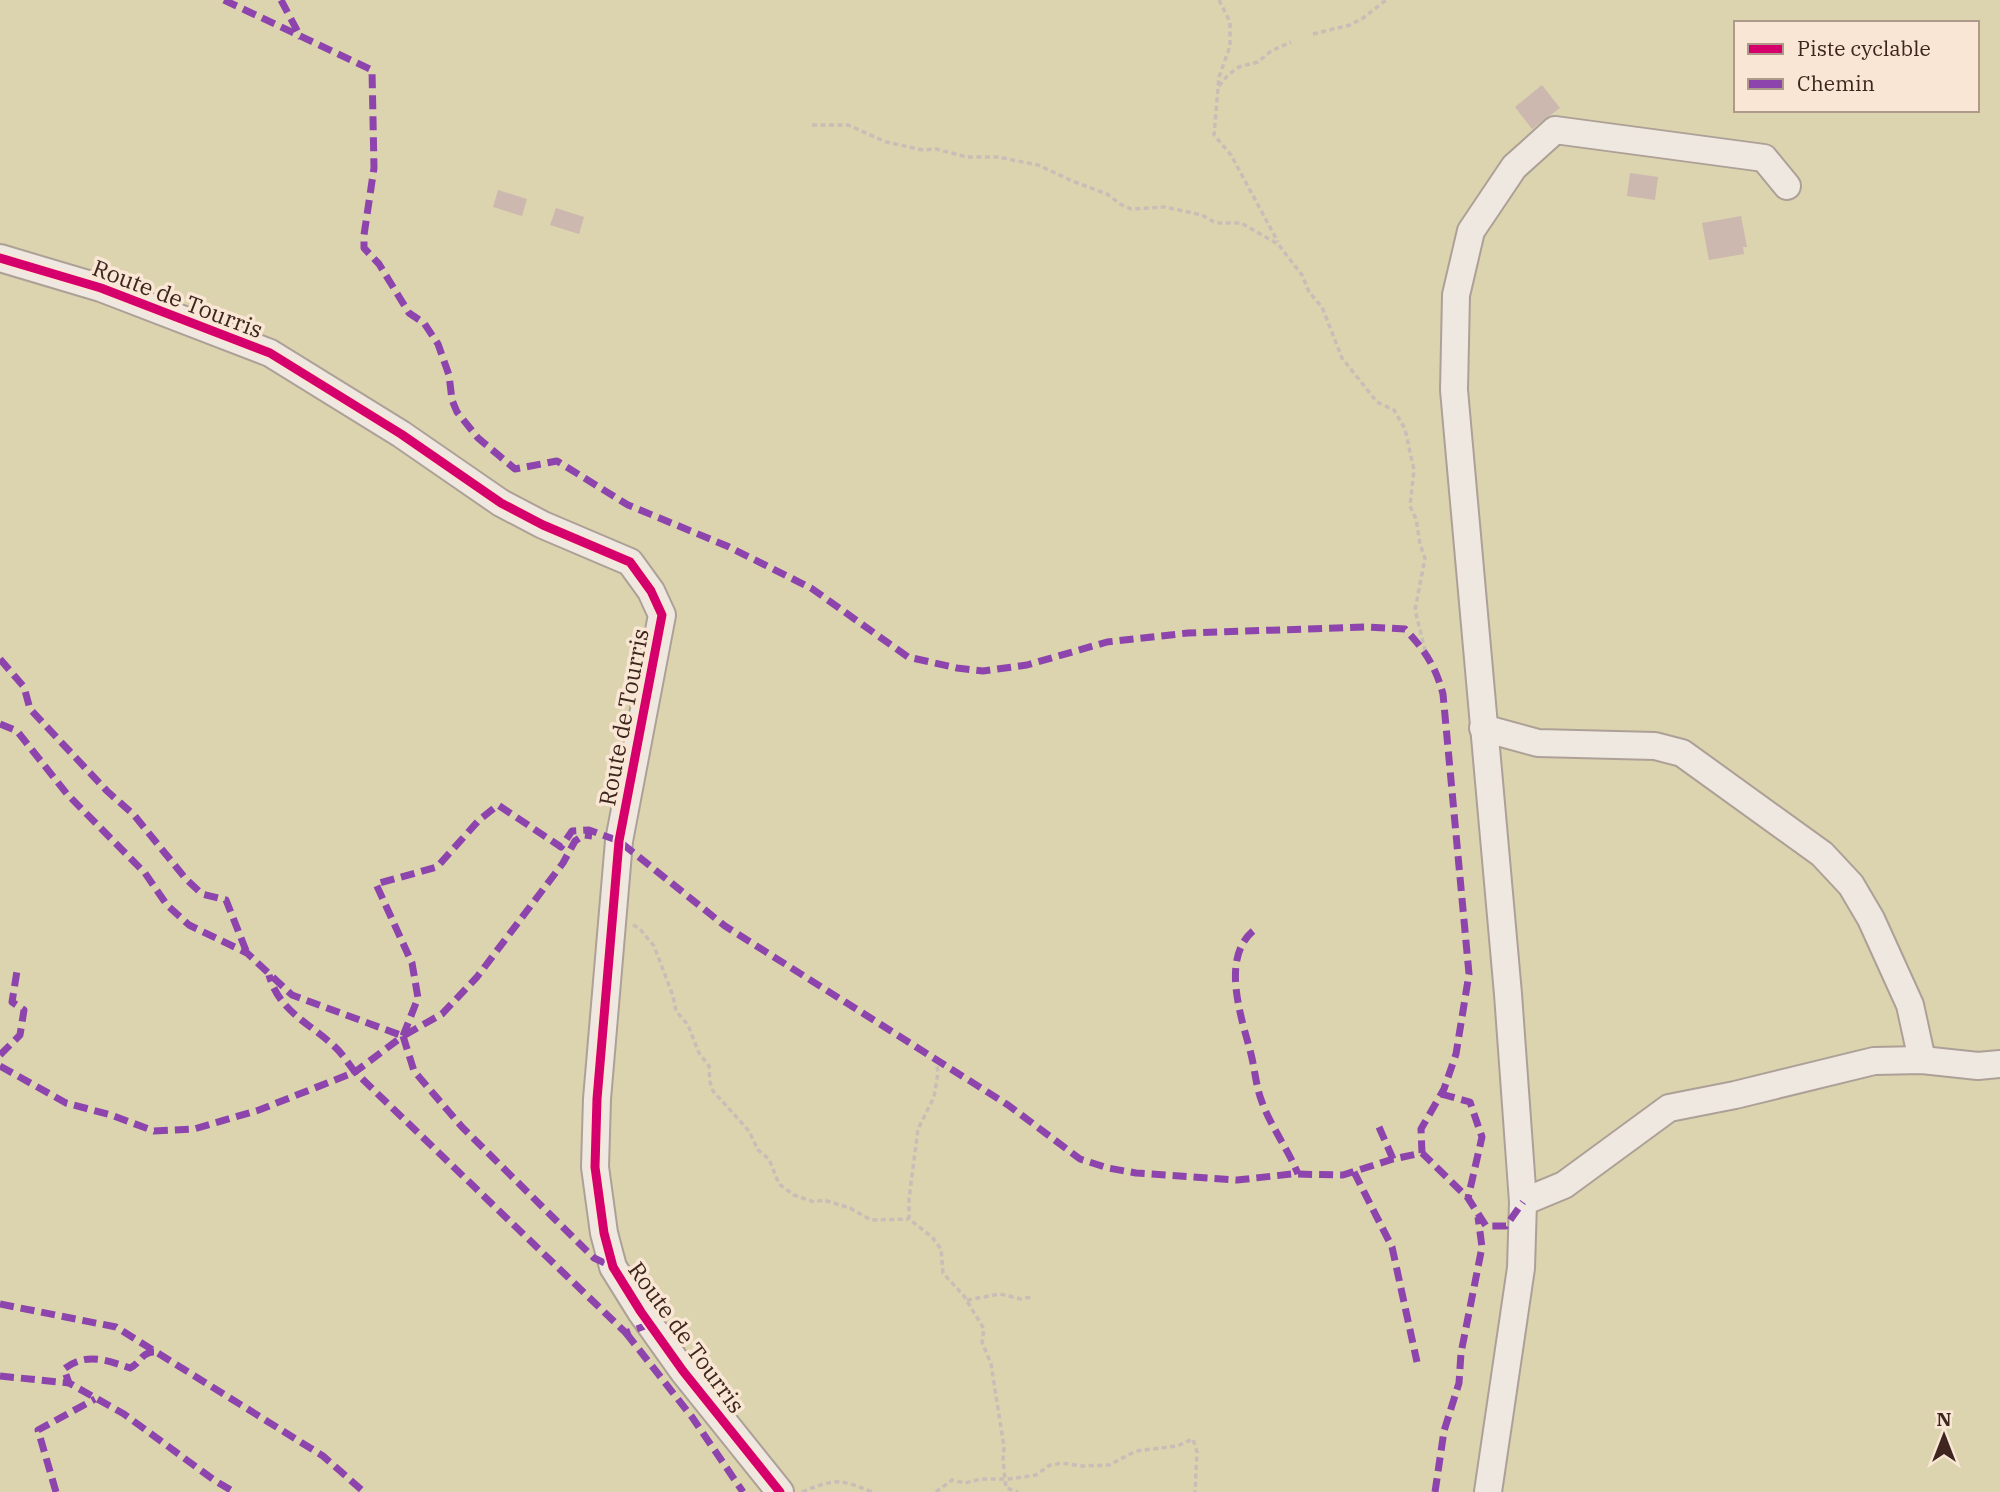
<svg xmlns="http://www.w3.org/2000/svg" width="2000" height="1492" viewBox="0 0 2000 1492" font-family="'IBM Plex Serif',serif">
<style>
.green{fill:#dcd3af;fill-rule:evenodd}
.building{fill:#ccb8ae}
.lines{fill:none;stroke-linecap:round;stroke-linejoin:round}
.minor-casing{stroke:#ada097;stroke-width:30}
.path{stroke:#c8beb7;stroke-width:3.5;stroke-dasharray:5 3.5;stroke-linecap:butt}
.minor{stroke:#efe8e1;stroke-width:26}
.quiet{stroke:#8e44ad;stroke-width:7;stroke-dasharray:14 7;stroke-linecap:butt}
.cycleway-casing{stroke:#f9e6d4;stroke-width:13}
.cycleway{stroke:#d6006c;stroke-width:9}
.labels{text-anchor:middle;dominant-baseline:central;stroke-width:7;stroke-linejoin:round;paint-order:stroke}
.street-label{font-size:23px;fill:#3e251d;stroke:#f9e6d4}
</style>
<rect width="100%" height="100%" fill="#e8dbce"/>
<path class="green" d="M0,0h2000v1492h-2000zM1736,23h241v87h-241z"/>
<g class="building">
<polygon points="1542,85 1560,108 1532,129 1515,107"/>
<polygon points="1630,173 1658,177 1655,200 1627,196"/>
<polygon points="498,190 527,199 522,216 493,207"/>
<polygon points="556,208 584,217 579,234 550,225"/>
<polygon points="1741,216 1747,247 1743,247 1744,254 1709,260 1702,223"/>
</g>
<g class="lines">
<g class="minor-casing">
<g id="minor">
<polyline points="0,258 101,288 270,353 401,434 501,503 543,525 630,562 651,591 662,615 619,841 597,1099 595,1167 604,1233 613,1267 641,1312 683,1371 780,1492"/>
<polyline points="1483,728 1538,743 1655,746 1682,753 1822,854 1851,885 1871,919 1910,1005 1922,1060"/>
<polyline points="1523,1202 1564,1185 1669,1108 1735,1095 1874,1061 1922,1060 1978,1066 2000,1064"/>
<polyline points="1488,1492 1521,1268 1523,1202 1508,994 1454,390 1456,295 1471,231 1514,167 1555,130 1764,158 1787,186"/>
</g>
</g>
<g class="path">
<polyline points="1219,0 1230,22 1230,46 1219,77 1214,135 1231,155 1278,242"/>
<polyline points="1313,34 1350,25 1363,18 1386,0"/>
<polyline points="1219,86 1228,75 1239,67 1258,62 1271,51 1291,42"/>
<polyline points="812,125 848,125 886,142 923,150 936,149 967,157 998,157 1038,165 1072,181 1107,194 1120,204 1131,209 1165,207 1202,215 1216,223 1241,223 1278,244 1302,275 1309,292 1322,307 1342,358 1377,402 1394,410 1405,429 1414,470 1410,506 1416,519 1420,544 1425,558 1415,610 1426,654"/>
<polyline points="633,925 639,928 654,946 673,996 676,1011 688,1025 699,1053 709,1066 710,1082 713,1091 749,1131 758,1150 769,1159 779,1184 794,1195 814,1202 824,1200 850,1208 871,1220 909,1219"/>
<polyline points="936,1058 938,1073 934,1097 918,1129 909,1199 909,1219 932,1237 941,1249 943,1273 964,1296 984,1329 982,1342 991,1364 1004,1447 1003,1460 1006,1488 1018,1492"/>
<polyline points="967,1300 1000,1294 1021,1299 1031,1297"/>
<path d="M802,1492c32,-13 37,-14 70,0"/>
<polyline points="936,1492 952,1480 965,1483 981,1479 1009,1479 1036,1475 1050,1465 1062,1463 1082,1466 1109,1465 1136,1451 1177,1446 1193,1439 1197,1452 1195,1492"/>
</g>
<use href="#minor" class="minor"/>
<g class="quiet">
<path d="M224,0l148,70 2,98 -10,67v13l15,16 30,49 15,10 14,21 11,31 3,25 5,12 21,26 37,31 42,-8 71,44 99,41 84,42 97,69 49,11 26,3 44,-6 80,-23 81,-9 178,-6 39,2c19,20 31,38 38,65l26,280 -13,80 -12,35 -23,40 1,24"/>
<polyline points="281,0 301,38"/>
<polyline points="0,659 24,687 30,709 107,791 134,815 186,879 202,894 226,900 247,953"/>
<polyline points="0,724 17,731 67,794 145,873 167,905 189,925 247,953 292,995 403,1036 442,1014 477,977 563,863 575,841 584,835 592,836"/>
<path d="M1253,931c-33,28 -11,88 -2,123 4,16 5,33 11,48 9,25 26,47 36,72"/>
<polyline points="403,1036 414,1071 462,1127 594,1258 613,1267"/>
<polyline points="0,1055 20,1035 24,1010 12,1002 17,971"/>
<path d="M0,1066l66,37 45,12 43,16 40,-2 65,-19 96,-38c-7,-9 -13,-19 -21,-26 -26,-24 -55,-35 -65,-71"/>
<polyline points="1441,1094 1470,1102 1482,1137 1468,1198"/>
<polyline points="1379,1127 1393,1159"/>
<polyline points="1354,1172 1392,1247 1417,1362"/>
<polyline points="0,1304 116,1327 323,1456 364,1492"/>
<polyline points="650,1324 626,1333 355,1072 403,1036 418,998 412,963 376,884 437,867 479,820 498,805 561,847 572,831 589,830 619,841 725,926 1008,1105 1080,1159 1108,1168 1136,1173 1237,1180 1292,1174 1343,1175 1393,1159 1422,1153 1468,1198 1486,1226 1506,1226 1523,1202"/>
<polyline points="626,1333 692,1417 743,1492"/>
<path d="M154,1352c-13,0 -13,11 -24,16 -24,-8 -44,-16 -66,1l5,14 55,31 90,66 20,12"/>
<polyline points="0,1376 69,1383"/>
<polyline points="56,1492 38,1430 95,1399"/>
<polyline points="1435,1492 1444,1431 1459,1383 1461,1353 1482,1247 1478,1217"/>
</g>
<g class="cycleway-casing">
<polyline id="cycleway" points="0,258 101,288 270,353 401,434 501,503 543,525 630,562 651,591 662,615 619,841 597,1099 595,1167 604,1233 613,1267 641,1312 683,1371 780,1492"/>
</g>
<use href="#cycleway" class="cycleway"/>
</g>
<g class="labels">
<g class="street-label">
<text transform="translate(178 298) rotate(21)">Route de Tourris</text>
<text transform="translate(623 717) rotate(-79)">Route de Tourris</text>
<text transform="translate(687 1337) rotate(54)">Route de Tourris</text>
</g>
</g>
<rect x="1734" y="21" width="245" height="91" fill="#f9e6d4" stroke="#ae998b" stroke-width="2"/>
<rect x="1748" y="44" width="35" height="10" fill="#d6006c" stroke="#ae998b" stroke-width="2"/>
<text x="1797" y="56" font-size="21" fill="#3e251d">Piste cyclable</text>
<rect x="1748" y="79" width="35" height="10" fill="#8e44ad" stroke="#ae998b" stroke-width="2"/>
<text x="1797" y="91" font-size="21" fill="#3e251d">Chemin</text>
<g transform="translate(1944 1436)" stroke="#f9e6d4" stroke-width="5" paint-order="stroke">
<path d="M0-5L12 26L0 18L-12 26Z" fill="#3e251d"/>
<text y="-10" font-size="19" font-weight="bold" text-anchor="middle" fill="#3e251d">N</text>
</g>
</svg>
